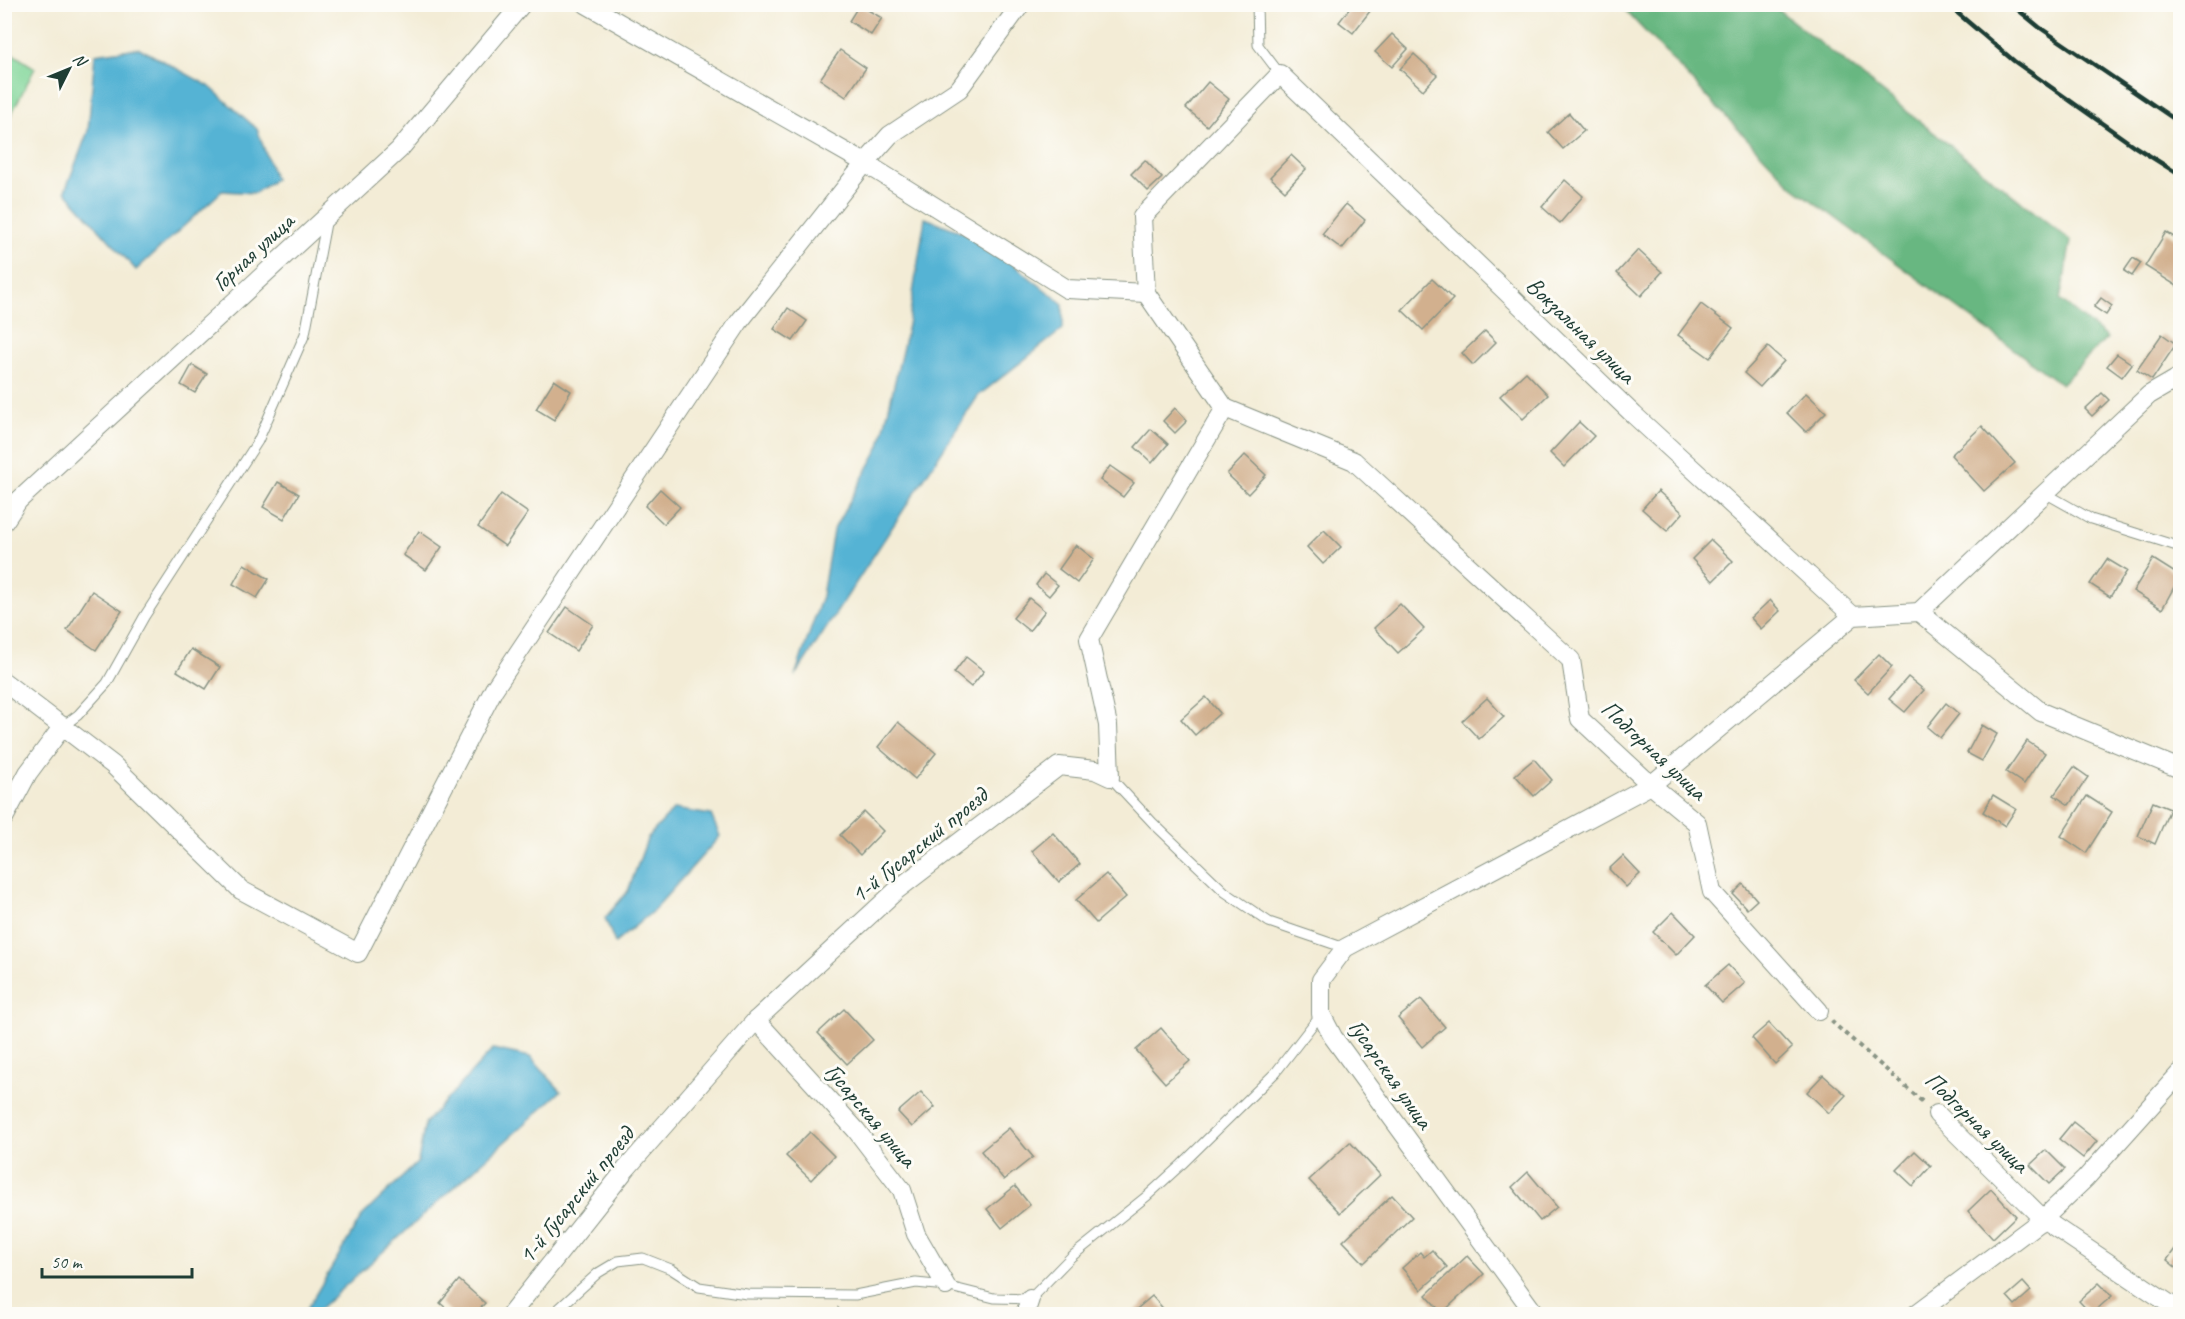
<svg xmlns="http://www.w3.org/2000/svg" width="2185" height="1319" viewBox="0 0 2185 1319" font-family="Caveat,sans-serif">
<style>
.green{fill:#80d699;stroke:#508a66;stroke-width:1.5}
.forest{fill:#68b781;stroke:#447a5a;stroke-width:1.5}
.water{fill:#55b3d4;stroke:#3a7884;stroke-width:1.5}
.building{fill:#d2b08e}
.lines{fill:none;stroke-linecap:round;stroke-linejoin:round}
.service-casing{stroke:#899485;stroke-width:11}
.minor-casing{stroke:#899485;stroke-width:20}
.path{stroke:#899485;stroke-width:4;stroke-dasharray:4.5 4.5;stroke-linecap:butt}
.service{stroke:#fff;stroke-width:9}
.minor{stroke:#fff;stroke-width:18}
.rail{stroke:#1f3d34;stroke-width:4.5}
.labels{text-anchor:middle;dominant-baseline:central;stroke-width:6;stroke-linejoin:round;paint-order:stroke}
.street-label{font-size:24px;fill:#1f3d34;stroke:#fdfcf7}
</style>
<rect width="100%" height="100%" fill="#fdfcf7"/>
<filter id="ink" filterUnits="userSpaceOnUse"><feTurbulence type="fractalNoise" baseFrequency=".0167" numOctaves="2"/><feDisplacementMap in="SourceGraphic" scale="12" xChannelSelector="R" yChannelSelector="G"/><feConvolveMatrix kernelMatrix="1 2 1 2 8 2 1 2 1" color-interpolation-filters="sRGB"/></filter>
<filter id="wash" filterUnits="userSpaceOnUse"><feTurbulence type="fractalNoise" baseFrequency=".008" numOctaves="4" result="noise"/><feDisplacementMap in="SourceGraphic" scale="24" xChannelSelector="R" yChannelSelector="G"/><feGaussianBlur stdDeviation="1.35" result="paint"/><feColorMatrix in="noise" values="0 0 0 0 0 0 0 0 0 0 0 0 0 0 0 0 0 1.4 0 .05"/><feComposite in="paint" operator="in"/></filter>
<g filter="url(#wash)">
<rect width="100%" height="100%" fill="#f3ecd6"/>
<polygon class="green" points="5,49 35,68 5,126"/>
<polygon class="forest" points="1620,5 1772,5 2071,241 2060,300 2107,338 2061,384 1792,186"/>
<g class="water">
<polygon points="139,48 209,86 257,129 275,179 255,193 222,191 136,270 65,191 88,131 95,54"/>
<polygon points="925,218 981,239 1063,304 1063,329 978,396 795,676 822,596 833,531 880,446 908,325"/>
<polygon points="674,809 711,815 720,836 653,911 615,943 605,918 628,891 648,837"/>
<polygon points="493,1049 530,1057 561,1091 314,1314 304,1314 362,1216 418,1162 425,1123"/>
</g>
<g id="blocks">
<g class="building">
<polygon points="1353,4 1372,4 1374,6 1353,33 1339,22"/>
<polygon points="859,5 882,18 871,35 849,21"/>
<polygon points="1392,34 1408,49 1392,67 1375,52"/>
<polygon points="840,50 866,68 846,97 820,79"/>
<polygon points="1414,54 1437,75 1423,90 1400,69"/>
<polygon points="1208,82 1229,99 1207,126 1186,108"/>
<polygon points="1569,113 1584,131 1563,149 1548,132"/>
<polygon points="1291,155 1306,169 1285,191 1270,177"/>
<polygon points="1145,160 1162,178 1148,191 1131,174"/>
<polygon points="1565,180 1583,196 1560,223 1542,207"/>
<polygon points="1346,204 1365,220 1342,249 1322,234"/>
<polygon points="2166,232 2180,241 2180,288 2145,266"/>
<polygon points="1638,250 1662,272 1641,296 1617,273"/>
<polygon points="2133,258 2141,263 2132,276 2124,271"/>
<polygon points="1432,279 1453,299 1423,330 1402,310"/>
<polygon points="2101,298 2112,306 2106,315 2094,307"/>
<polygon points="1701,304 1733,328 1710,358 1678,335"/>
<polygon points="788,308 807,321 793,341 774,329"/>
<polygon points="1485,331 1496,342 1473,365 1462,353"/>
<polygon points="2162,334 2176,344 2152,380 2137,370"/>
<polygon points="1768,347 1784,361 1760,387 1744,373"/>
<polygon points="2117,354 2132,364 2122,377 2107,366"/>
<polygon points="192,365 207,374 195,393 181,385"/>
<polygon points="1526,372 1548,395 1523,419 1500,396"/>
<polygon points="554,380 571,391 554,420 536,409"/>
<polygon points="1806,393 1826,412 1806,432 1787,413"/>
<polygon points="2102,393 2109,400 2092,416 2085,409"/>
<polygon points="1175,408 1187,421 1175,433 1163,421"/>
<polygon points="1579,422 1594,436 1564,467 1550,453"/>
<polygon points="1982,426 2015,463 1984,491 1951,455"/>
<polygon points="1151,429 1168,444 1152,463 1135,447"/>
<polygon points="1245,455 1266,475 1248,494 1227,474"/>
<polygon points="1110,466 1134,483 1123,497 1100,480"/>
<polygon points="278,482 299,494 284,519 263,507"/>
<polygon points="660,489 680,507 664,524 645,506"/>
<polygon points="1658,491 1683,513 1667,531 1642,509"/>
<polygon points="501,494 528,513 505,546 478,527"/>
<polygon points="1324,530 1341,547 1323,564 1307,547"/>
<polygon points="419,531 442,547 426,570 403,555"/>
<polygon points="1711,540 1733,561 1713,581 1692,559"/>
<polygon points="1076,545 1094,559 1077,583 1059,569"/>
<polygon points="2107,559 2127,571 2110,597 2090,584"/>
<polygon points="2153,559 2180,576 2162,609 2133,591"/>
<polygon points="244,564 269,579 257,598 233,584"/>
<polygon points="1044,574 1058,585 1049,596 1036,585"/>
<polygon points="92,591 122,611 96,650 67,630"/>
<polygon points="1029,598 1045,611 1029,631 1013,618"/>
<polygon points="1770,600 1780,611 1761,629 1751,618"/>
<polygon points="1400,604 1424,629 1398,653 1374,628"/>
<polygon points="567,607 593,625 576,651 549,633"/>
<polygon points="191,649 220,667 206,689 177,671"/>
<polygon points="1879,654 1892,667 1868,693 1854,680"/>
<polygon points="966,657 984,671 971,687 954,673"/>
<polygon points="1908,677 1924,690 1905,712 1889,699"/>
<polygon points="1206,697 1220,713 1195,735 1181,719"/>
<polygon points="1487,698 1504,717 1479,739 1462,721"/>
<polygon points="1946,703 1959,714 1940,738 1927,727"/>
<polygon points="898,722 936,753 915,779 878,747"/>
<polygon points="1982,725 1997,734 1982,761 1967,753"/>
<polygon points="2027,741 2045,753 2024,784 2006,772"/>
<polygon points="1534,759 1552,780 1534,796 1515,775"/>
<polygon points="2074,767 2088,777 2069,805 2054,795"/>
<polygon points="1993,795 2016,809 2005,826 1983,812"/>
<polygon points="2087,796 2112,812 2086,853 2061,836"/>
<polygon points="2153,802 2170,809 2155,844 2138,836"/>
<polygon points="864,812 883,831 860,855 840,835"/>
<polygon points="1053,833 1080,864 1059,882 1032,851"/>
<polygon points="1623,856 1640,874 1626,887 1609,869"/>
<polygon points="1106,874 1126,897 1096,923 1076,900"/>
<polygon points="1743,884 1757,900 1747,909 1733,894"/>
<polygon points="1673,912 1695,935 1676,955 1653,932"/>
<polygon points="1728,965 1745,983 1722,1003 1705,985"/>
<polygon points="1421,999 1445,1027 1422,1047 1398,1018"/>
<polygon points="844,1009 873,1040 847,1064 818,1033"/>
<polygon points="1769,1023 1792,1048 1775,1064 1752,1038"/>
<polygon points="1161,1028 1190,1061 1165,1083 1136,1050"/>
<polygon points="1823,1075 1846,1095 1829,1113 1807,1092"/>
<polygon points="921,1092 935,1107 912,1127 898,1112"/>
<polygon points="2073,1122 2097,1141 2083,1158 2059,1139"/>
<polygon points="1009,1128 1033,1157 1004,1180 981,1151"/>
<polygon points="810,1132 834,1156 811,1180 786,1156"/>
<polygon points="1350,1142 1380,1175 1340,1213 1309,1180"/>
<polygon points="2046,1150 2065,1169 2049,1184 2030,1165"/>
<polygon points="1915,1151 1931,1166 1913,1186 1896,1170"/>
<polygon points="1528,1172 1557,1207 1540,1221 1512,1187"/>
<polygon points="1015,1186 1030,1205 1002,1228 987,1209"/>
<polygon points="1991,1189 2016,1216 1993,1238 1968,1211"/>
<polygon points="1392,1195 1412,1217 1364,1263 1343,1241"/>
<polygon points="2180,1242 2180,1271 2167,1260"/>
<polygon points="1432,1250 1447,1267 1421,1290 1402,1268 1420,1252 1424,1257"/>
<polygon points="1467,1256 1484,1274 1442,1313 1426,1295"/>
<polygon points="459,1280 485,1303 475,1314 453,1314 440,1303"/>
<polygon points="2023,1282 2031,1291 2015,1305 2007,1296"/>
<polygon points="2099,1283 2112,1296 2091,1314 2079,1301"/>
<polygon points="1152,1296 1168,1314 1131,1314"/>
</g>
</g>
</g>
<g filter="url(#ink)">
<use href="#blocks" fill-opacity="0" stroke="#899485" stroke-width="1.5"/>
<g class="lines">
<g class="service-casing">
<g id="service">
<polyline points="1257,4 1258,45 1280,74"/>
<polyline points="2045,493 2091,519 2180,547"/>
<polyline points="63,726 78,715 107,683 144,617 258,441 305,334 327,218"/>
<polyline points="1110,777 1153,823 1225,892 1269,922 1345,948"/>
<polyline points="550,1314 555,1312 598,1273 618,1261 643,1258 671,1269 699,1287 747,1294 855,1295 916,1283 946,1286 994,1298 1030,1299 1071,1257 1147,1196 1182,1164 1276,1072 1321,1014"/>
</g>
</g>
<g class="minor-casing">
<g id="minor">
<polyline points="586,4 865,163 1067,289 1146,293"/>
<polyline points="1225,408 1146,293 1142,217 1280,74 1634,415 1853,616"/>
<polyline points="1225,408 1354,461 1571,660 1580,719 1651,785 1697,823 1712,892 1819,1011"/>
<polyline points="4,522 18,501 399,150 522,4"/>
<polyline points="1919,612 2041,712 2180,769"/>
<polyline points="4,682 113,765 241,890 358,953 494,689 739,322 865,163 890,135 959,89 1021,4"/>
<polyline points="4,818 28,773 63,726"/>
<polyline points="756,1020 856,1130 902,1190 916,1234 946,1286"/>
<polyline points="1937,1114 2043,1219 2180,1311"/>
<polyline points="511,1314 626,1169 756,1020 898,889 1059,766 1095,770 1110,777 1108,725 1089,639 1225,408"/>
<polyline points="1025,1314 1030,1299"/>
<polyline points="1535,1314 1333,1037 1321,1014 1321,980 1345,948 1651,785 1853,616 1919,612 2149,395 2180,377"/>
<polyline points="1916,1314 2043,1219 2085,1179 2180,1073"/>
</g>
</g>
<g class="path">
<polyline points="1831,1021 1924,1103"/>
<polyline points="831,1314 839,1308"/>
</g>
<use href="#service" class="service"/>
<use href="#minor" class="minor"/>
<g class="rail">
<polyline points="1947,4 2014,61 2134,146 2180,175"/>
<polyline points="2011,4 2039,27 2180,123"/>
</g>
</g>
</g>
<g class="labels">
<g class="street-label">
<text transform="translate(253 252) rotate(-43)">Горная улица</text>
<text transform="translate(1581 330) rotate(44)">Вокзальная улица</text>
<text transform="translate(1654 750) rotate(43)">Подгорная улица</text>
<text transform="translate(919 845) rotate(-39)">1-й Гусарский проезд</text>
<text transform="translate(1391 1074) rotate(55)">Гусарская улица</text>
<text transform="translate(871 1115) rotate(50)">Гусарская улица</text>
<text transform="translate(1977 1122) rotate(44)">Подгорная улица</text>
<text transform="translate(576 1195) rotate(-51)">1-й Гусарский проезд</text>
</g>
</g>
<rect width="2185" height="1319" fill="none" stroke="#fdfcf7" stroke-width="24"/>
<g transform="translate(69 69) rotate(47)" stroke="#fdfcf7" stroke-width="4.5" paint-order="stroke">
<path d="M0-4.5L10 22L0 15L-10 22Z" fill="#1f3d34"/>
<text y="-9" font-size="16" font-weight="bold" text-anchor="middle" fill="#1f3d34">N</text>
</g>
<path d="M42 1268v9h150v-9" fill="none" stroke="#1f3d34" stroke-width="3"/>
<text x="51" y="1268" font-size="18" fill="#1f3d34" stroke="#fdfcf7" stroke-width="4.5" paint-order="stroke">50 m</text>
</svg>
